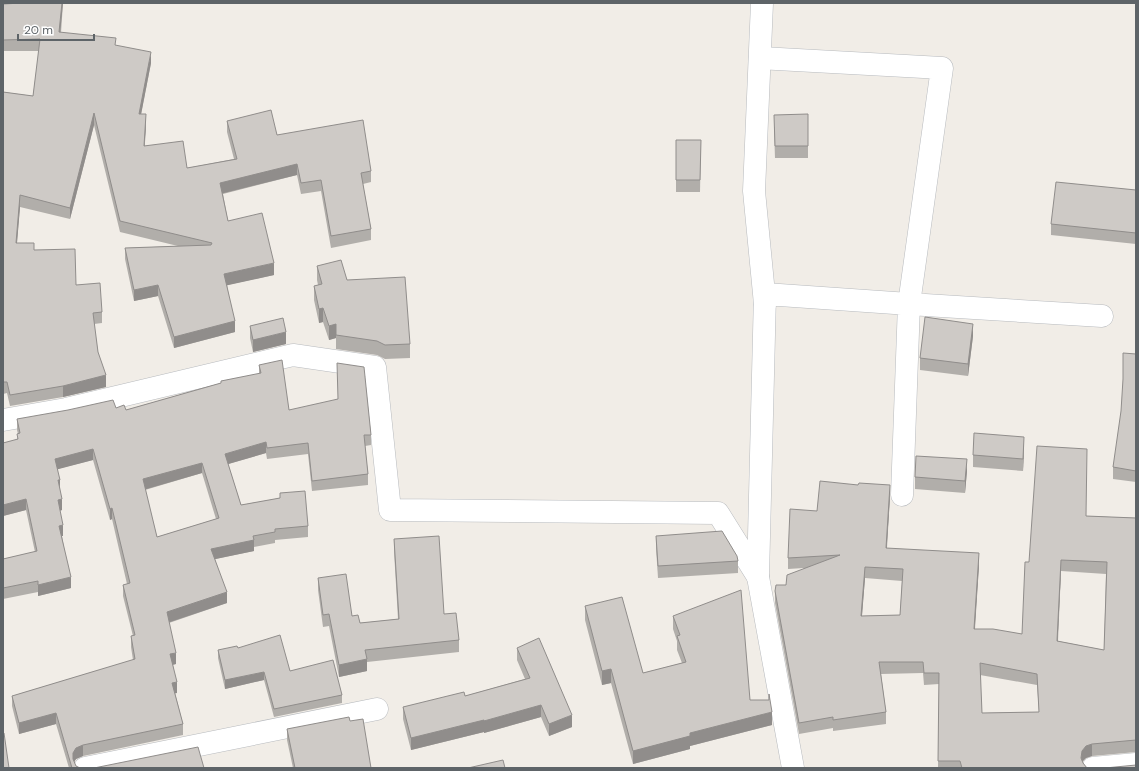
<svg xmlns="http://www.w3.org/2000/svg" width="1139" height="771" viewBox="0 0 1139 771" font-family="'DM Sans',sans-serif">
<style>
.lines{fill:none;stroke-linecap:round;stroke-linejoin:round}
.street-casing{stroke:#b7babe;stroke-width:23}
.street{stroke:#fff;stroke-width:22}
.wall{fill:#b1aeaa;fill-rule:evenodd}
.shaded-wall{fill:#908d8b}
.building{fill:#cecac6;stroke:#908d8b;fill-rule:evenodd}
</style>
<rect width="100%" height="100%" fill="#f1ede7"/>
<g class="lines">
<g class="street-casing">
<g id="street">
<polyline points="762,3 754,191 765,304"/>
<polyline points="760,58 942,68 909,304 1102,316"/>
<polyline points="3,420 66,409 293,355 375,367 390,510 718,513 758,577"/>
<polyline points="85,768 377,709"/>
<polyline points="793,768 758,577 765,294 909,304 902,495"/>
<polyline points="1093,768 1136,764"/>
</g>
</g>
<use href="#street" class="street"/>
</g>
<g class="wall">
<polygon points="63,3 61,33 116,46 151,63 141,114 146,126 144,146 187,168 234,159 227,132 227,121 277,135 371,171 371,182 363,184 371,229 371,240 331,248 321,191 301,194 297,175 223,194 228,221 274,275 227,285 235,332 174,348 158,296 134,301 125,259 125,248 178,246 120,232 94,125 70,219 20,207 17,243 34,250 76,285 102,312 102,323 94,324 98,352 106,387 63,397 10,406 7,393 3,394 3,92 33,96 39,51 3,51 3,4"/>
<polygon points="808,114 808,158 775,158 774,127"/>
<polygon points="676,140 701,140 700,192 676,192"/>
<polygon points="1136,190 1136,244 1051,235 1051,224"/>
<polygon points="317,266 347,280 410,344 410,358 385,359 377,355 336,349 336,338 329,340 323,322 319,323 314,300 314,286 318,285 317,280"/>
<polygon points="250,326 286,344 253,352 250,338"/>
<polygon points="973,336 968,376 920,370 920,358"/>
<polygon points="1136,354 1136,482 1113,479 1113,467"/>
<path d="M259,365l30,45 82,25v10l-6,1 3,28v11l-56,6 -4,-37 -41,5 -1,-6 -38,11 13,41 39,-7v-5l28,33v11l-33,3v3l-21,4v4l-39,8 12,44 -58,20 7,41 -3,1 4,28h-2l8,31v11l-100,21 -7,3 -2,3 2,4 4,2h-11l-13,-44 -37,10 -7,-28v-10l121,-36 -2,-13v-11h2l-10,-40v-11l4,-1 -15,-65 -2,1 -17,-60 -36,9 5,41 -2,1 3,25h-1l9,52 -33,8v-4l-35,7v-40l32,-7 -9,-42 -23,6v-73l14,-3 1,-6 -1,-4v-11l99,-11 10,2 95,-27v-2l38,-7zM202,473l14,46 -59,18 -12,-47z"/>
<polygon points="1024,449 1023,471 973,467 973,455"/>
<polygon points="967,471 965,493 915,489 915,477"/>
<path d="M858,485l32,11 -3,52 92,17 -4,64 47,5 7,-72 57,-46 50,2v234l-44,4 -6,2 -4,4 1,1 4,5h2h-151l1,-84 -15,1 -1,-12 -42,1 5,38v12l-53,7v-3l-34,6 -24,-131v-12l11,-6 18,-17 -16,1v-11l29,-47zM1061,571l45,3 -2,76 -46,-9zM865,578l37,3 -2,34 -38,1zM980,675l57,10 2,27 -57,1z"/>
<polygon points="656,536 738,561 738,573 658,578 656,548"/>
<polygon points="394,539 444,614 459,640 459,652 367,662 367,671 339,677 329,626 323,627 318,590 318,578 352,616 360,623 398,619 394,551"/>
<polygon points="585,606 643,673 682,663 677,650 677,641 673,629 673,616 772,725 690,746 690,749 633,764 611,683 602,685 585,620"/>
<polygon points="238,648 342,695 342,703 274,717 264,680 225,689 218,658 218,650"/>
<polygon points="517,648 572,727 549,736 541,717 484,733 484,732 411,750 403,719 403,707 465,696 525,679 517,660"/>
<polygon points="350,721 371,768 293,768 287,740 287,729"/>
</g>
<g class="shaded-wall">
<polygon points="62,3 63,3 59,44 59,32"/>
<polygon points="151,52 151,63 139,125 139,114"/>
<polygon points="94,113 94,125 70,219 70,208"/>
<polygon points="146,114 146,126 144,158 144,146"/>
<polygon points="297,164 297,175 220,194 220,183"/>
<polygon points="20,195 20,207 16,254 16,243"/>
<polygon points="274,263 274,275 224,286 224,274"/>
<polygon points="158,285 158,296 134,301 134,290"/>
<polygon points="323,308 323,322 319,323 319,309"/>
<polygon points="235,321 235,332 174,348 174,337"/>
<polygon points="336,324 336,338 329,340 329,326"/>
<polygon points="973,324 973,336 968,376 968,364"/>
<polygon points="286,332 286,344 253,352 253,340"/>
<polygon points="106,375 106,387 63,397 63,386"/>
<polygon points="1024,437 1024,449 1023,471 1023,459"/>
<polygon points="266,442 266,453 225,465 225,454"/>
<polygon points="93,449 93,460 55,470 55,459"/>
<polygon points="967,459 967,471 965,493 965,481"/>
<polygon points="202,463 202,473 143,490 143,479"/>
<polygon points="58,480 60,480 60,491"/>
<polygon points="890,485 890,496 886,559 886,548"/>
<polygon points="26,499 26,510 3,516 3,505"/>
<polygon points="62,499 62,510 58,511 58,500"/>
<polygon points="112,508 112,519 110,520 110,509"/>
<polygon points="63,525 63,536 59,536 59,526"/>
<polygon points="254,540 254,551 211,560 211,549"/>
<polygon points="979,553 979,565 974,640 974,629"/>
<polygon points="1061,560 1061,571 1057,653 1057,641"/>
<polygon points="865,567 865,578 861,627 861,616"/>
<polygon points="71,577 71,588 38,596 38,585"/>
<polygon points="227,592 227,603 167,623 167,612"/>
<polygon points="176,653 176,664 170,665 170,654"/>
<polygon points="367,659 367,671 339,677 339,665"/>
<polygon points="611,669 611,683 602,685 602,671"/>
<polygon points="264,672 264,680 225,689 225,680"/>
<polygon points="177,682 177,693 172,694 172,683"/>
<polygon points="541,705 541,717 484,733 484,721"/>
<polygon points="772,712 772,725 690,746 690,749 633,764 633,751 690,733"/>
<polygon points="56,713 56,724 19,734 19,723"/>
<polygon points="572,715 572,727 549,736 549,724"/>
<polygon points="484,720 484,732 411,750 411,738"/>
<polygon points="1092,744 1092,756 1086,758 1082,762 1081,758 1082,751 1086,746"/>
<polygon points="83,745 83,756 76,759 73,764 73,753 76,748"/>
</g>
<g class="building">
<polygon points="22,3 62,3 59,32 116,38 115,45 151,52 139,114 146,114 144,146 183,141 187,168 237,159 227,121 271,110 277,135 363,120 371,171 361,173 371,229 331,236 321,180 301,183 297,164 220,183 228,221 262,213 274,263 224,274 235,321 174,337 158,285 134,290 125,248 211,245 212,243 120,221 94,113 70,208 20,195 16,243 34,243 34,250 75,249 76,285 100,283 102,312 93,313 98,352 106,375 63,386 10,395 7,382 3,382 3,92 33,96 40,39 3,40 3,4"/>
<polygon points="808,114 808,146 775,146 774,115"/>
<polygon points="676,140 701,140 700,180 676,180"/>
<polygon points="1056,182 1136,190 1136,233 1051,224"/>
<polygon points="341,260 347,280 405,277 410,344 385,345 377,341 336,335 336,324 329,326 323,308 319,309 314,286 322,284 317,266"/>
<polygon points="925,317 973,324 968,364 920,358"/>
<polygon points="283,318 286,332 253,340 250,326"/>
<polygon points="1123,353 1136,354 1136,471 1113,467 1121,411 1123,379"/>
<path d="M282,360l7,50 49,-11 -1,-36 27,4 7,68h-7l4,39 -56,7 -4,-38 -41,5 -1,-6 -41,12 16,51 39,-7v-5l25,-2 3,35 -33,3v3l-22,4 1,4 -43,9 16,43 -60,20 9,41 -6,1 7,28 -5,1 11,41 -100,21 -7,3 -3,5v6l3,7 4,2h-8l-16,-55 -37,10 -7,-27 123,-37 -4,-23 4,-1 -12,-50 7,-2 -18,-75 -2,1 -17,-60 -38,10 5,21h-2l4,19 -4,1 5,25 -4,1 12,51 -33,8v-4l-35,7v-29l34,-8 -11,-52 -23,6v-62l15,-4 -1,-5 3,-1 -3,-14 51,-9 45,-10 3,8 8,-3 2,5 95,-27v-2l40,-8 -2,-8zM202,463l17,55 -62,19 -14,-58z"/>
<polygon points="974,433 1024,437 1023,459 973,455"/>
<path d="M1037,446l50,3 -1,67 50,2v222l-44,4 -6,2 -4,5 -1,7 2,5 4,5h2h-127l-2,-7h-22l1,-88h-15l-1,-11h-44l7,50 -53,8v-3l-34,6 -24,-132 1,-6h10l1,-10 53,-20 -52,3 2,-49 27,2 3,-30 38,4 1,-2 31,2 -4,63 93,5 -5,76h19l29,5 3,-72h4zM1061,560l46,2 -3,88 -47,-9zM865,567l38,2 -3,46 -39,1zM980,663l57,11 2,38 -57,1z"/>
<polygon points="916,456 967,459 965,481 915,477"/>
<polygon points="722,531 737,556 738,561 658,566 656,536"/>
<polygon points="439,536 444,614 456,613 459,640 365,650 367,659 339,665 329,614 323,615 318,578 346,574 352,616 358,615 360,623 399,619 394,539"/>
<polygon points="741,590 750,700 769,700 769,694 772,712 690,733 690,736 633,751 611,669 602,671 585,606 622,597 643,673 686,662 677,636 680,635 673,616"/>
<polygon points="280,635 290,671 333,660 342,695 274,709 264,672 225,680 218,650 237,646 238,648"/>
<polygon points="539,638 572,715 549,724 541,705 484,721 484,720 411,738 403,707 464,692 465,696 530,678 517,648"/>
<polygon points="349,717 350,721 363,719 371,768 295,768 287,729"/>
<polygon points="3,733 4,733 9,768 3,768"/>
<polygon points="198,747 204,768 94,768"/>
<polygon points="503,760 505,768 468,768"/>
<polygon points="1136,765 1136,768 1105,768"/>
</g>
<rect width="1139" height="771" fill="none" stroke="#5e6468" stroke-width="8"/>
<path d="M18 34v6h76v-6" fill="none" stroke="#5e6468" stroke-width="2"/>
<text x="24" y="34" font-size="12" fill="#5e6468" stroke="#ffffff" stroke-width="3" paint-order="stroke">20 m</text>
</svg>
